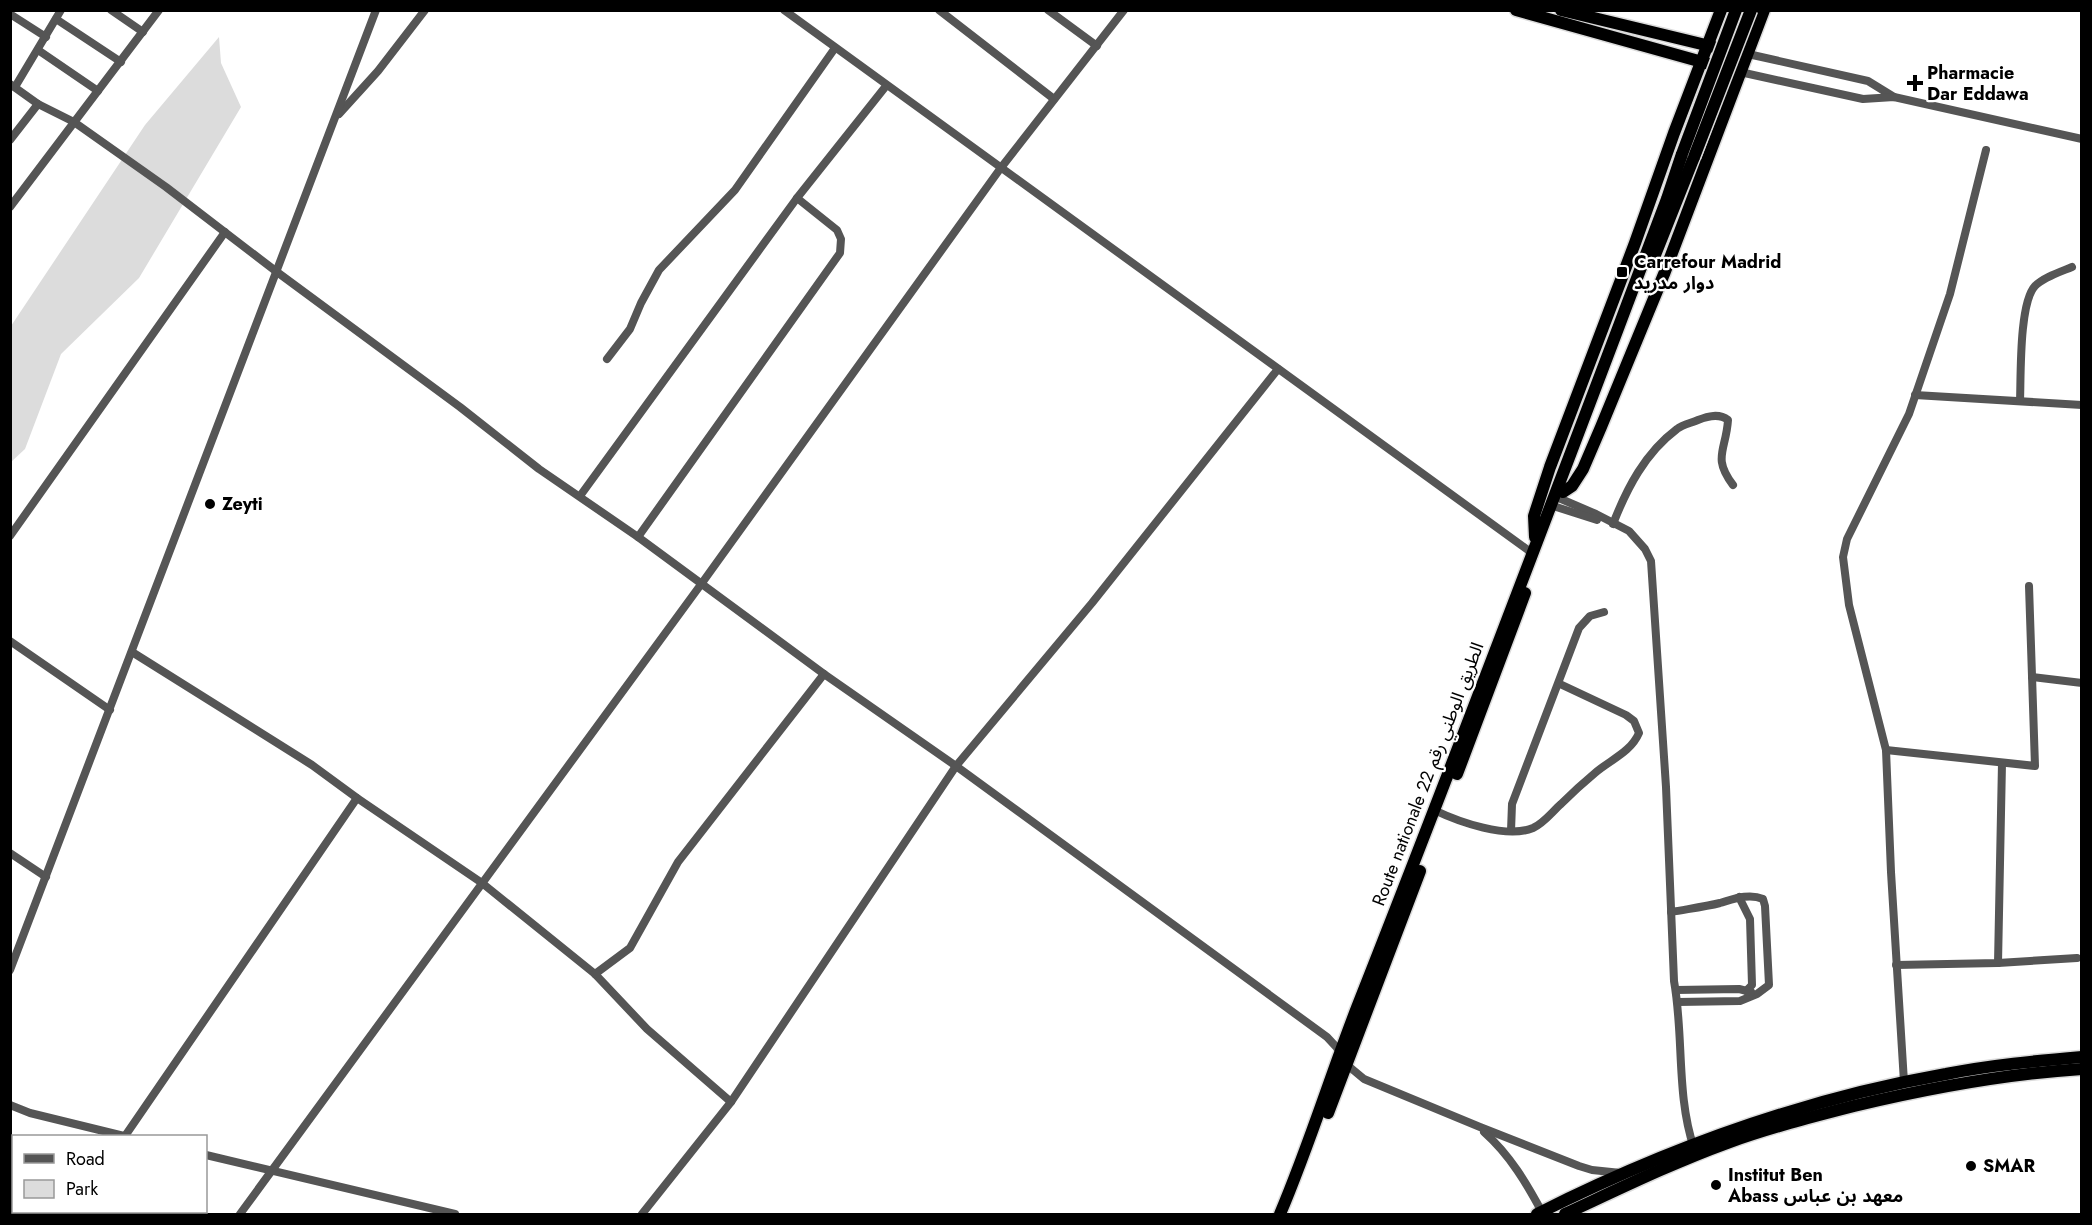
<svg xmlns="http://www.w3.org/2000/svg" width="2092" height="1225" viewBox="0 0 2092 1225" font-family="Jost,'Noto Sans Arabic',sans-serif">
<style>
.green{fill:#dcdcdc}
.lines{fill:none;stroke-linecap:round;stroke-linejoin:round}
.highway-casing{stroke:#dbdbdb;stroke-width:15}
.minor{stroke:#555;stroke-width:8}
.highway{stroke:#000;stroke-width:12}
.highway-bridge-casing{stroke:#dbdbdb;stroke-width:15;stroke-linecap:butt}
.highway-bridge{stroke:#000;stroke-width:12}
.poi-dot{fill:#000;stroke:#fff;stroke-width:2}
.labels{text-anchor:middle;dominant-baseline:central;stroke-width:4.5;stroke-linejoin:round;paint-order:stroke}
.poi-label{font-size:18px;font-weight:bold;fill:#000;stroke:#fff;text-anchor:start}
.street-label{font-size:18px;fill:#000;stroke:#fff}
</style>
<rect width="100%" height="100%" fill="#fff"/>
<polygon class="green" points="219,37 221,63 241,107 139,278 61,354 25,449 11,462 11,326 145,125"/>
<g class="lines">
<g class="highway-casing">
<g id="highway">
<polyline points="1516,10 1738,72"/>
<polyline points="1561,10 1714,47"/>
<polyline points="1655,255 1694,157"/>
<polyline points="1563,492 1572,486 1583,469 1601,427 1664,274 1764,10"/>
<polyline points="1535,537 1534,516 1550,467 1635,243 1674,133 1721,10"/>
<polyline points="1457,774 1525,593"/>
<polyline points="1328,1113 1420,871"/>
<path d="M1280,1214c29,-68 51,-140 78,-209 106,-268 207,-537 309,-806l15,-45"/>
<path d="M1537,1214c129,-65 267,-115 409,-140 45,-9 90,-13 136,-17"/>
<path d="M1565,1214c54,-25 107,-51 162,-71 41,-15 84,-26 127,-37 75,-18 150,-32 228,-37"/>
</g>
</g>
<g class="minor">
<polyline points="111,10 143,32"/>
<polyline points="784,10 1532,553"/>
<polyline points="939,10 1054,99"/>
<polyline points="1048,10 1097,46"/>
<polyline points="10,14 46,37"/>
<polyline points="56,19 121,62"/>
<polyline points="38,50 98,91"/>
<polyline points="1748,54 1868,81 1894,97"/>
<polyline points="1740,72 1863,99 1894,97 2082,139"/>
<polyline points="10,84 38,104 74,122 166,187 277,272 460,407 539,469 638,537 824,674 956,766 1327,1037 1340,1051 1346,1064 1364,1079 1480,1127 1579,1166 1592,1170 1621,1173"/>
<polyline points="15,87 61,10"/>
<polyline points="339,114 378,71 425,10"/>
<polyline points="10,140 38,104"/>
<polyline points="10,207 159,10"/>
<polyline points="607,359 630,329 641,303 659,270 735,190 835,48"/>
<polyline points="1915,395 2082,405"/>
<path d="M2020,401c1,-24 -1,-98 15,-115 9,-9 25,-14 37,-19"/>
<polyline points="580,496 797,198 886,86"/>
<path d="M1554,496l42,18 33,17 16,18 6,12 15,226 8,194c10,55 2,114 20,167"/>
<polyline points="1550,505 1597,520"/>
<path d="M1613,524c14,-36 32,-71 64,-95 5,-4 14,-6 21,-9 10,-4 21,-7 30,0 -2,31 -16,37 5,65"/>
<polyline points="10,536 225,232"/>
<polyline points="638,537 840,253 841,239 837,230 797,198"/>
<polyline points="10,641 110,710"/>
<polyline points="132,652 312,765 357,798 482,883 595,974 647,1029 731,1102"/>
<polyline points="2032,677 2082,683"/>
<polyline points="1886,750 2035,766 2029,586"/>
<path d="M1434,810c25,12 73,29 99,18 11,-5 19,-16 28,-24 11,-11 22,-21 34,-31 15,-13 36,-21 44,-40l-5,-12 -8,-6 -66,-31"/>
<polyline points="1511,831 1512,804 1579,628 1590,616 1604,612"/>
<polyline points="10,853 46,877"/>
<polyline points="1739,897 1750,919 1752,985 1746,991"/>
<path d="M1671,912c16,-3 33,-5 49,-9 14,-4 29,-10 43,-4l2,7 4,79 -12,9 -17,7 -62,1"/>
<polyline points="1998,963 2002,763"/>
<polyline points="1896,965 1998,963 2077,958"/>
<polyline points="10,970 376,10"/>
<polyline points="595,974 630,948 678,862 824,674"/>
<polyline points="1676,990 1739,989 1751,992"/>
<polyline points="1904,1082 1891,872 1886,750 1849,605 1843,557 1847,539 1909,414 1950,294 1986,150"/>
<polyline points="10,1105 30,1113 124,1136"/>
<path d="M1484,1132c26,23 43,52 59,82"/>
<polyline points="125,1136 357,798"/>
<polyline points="10,1144 14,1147"/>
<polyline points="206,1155 455,1214"/>
<polyline points="106,1212 110,1214"/>
<polyline points="68,1214 71,1212"/>
<polyline points="240,1214 702,583 1000,169 1124,10"/>
<polyline points="642,1214 731,1102 956,766 1092,603 1278,369"/>
</g>
<use href="#highway" class="highway"/>
<g class="highway-bridge-casing">
<g id="highway-bridge">
<polyline points="1682,154 1736,10"/>
<polyline points="1694,157 1751,10"/>
</g>
</g>
<use href="#highway-bridge" class="highway-bridge"/>
</g>
<g class="poi-dot">
<path d="M1912 74h6v6h6v6h-6v6h-6v-6h-6v-6h6z"/>
<rect x="1616" y="266" width="12" height="12" rx="3"/>
<circle cx="210" cy="504" r="6"/>
<circle cx="1971" cy="1166" r="6"/>
<circle cx="1716" cy="1185" r="6"/>
</g>
<g class="labels">
<g class="poi-label">
<text x="1927" y="73">Pharmacie<tspan x="1927" dy="21">Dar Eddawa</tspan></text>
<text x="1634" y="262">Carrefour Madrid<tspan x="1634" dy="21">دوار مدريد</tspan></text>
<text x="222" y="504">Zeyti</text>
<text x="1983" y="1166">SMAR</text>
<text x="1728" y="1175">Institut Ben<tspan x="1728" dy="21">Abass معهد بن عباس</tspan></text>
</g>
<g class="street-label">
<text transform="translate(1428 774) rotate(-69)">Route nationale 22 الطريق الوطني رقم</text>
</g>
</g>
<rect width="2092" height="1225" fill="none" stroke="#000000" stroke-width="24"/>
<rect x="12" y="1135" width="195" height="78" fill="#ffffff" stroke="#999999" stroke-width="1.5"/>
<rect x="24" y="1154" width="30" height="9" fill="#555555" stroke="#999999" stroke-width="1.5"/>
<text x="66" y="1165" font-size="18" fill="#000000">Road</text>
<rect x="24" y="1180" width="30" height="18" fill="#dcdcdc" stroke="#999999" stroke-width="1.5"/>
<text x="66" y="1195" font-size="18" fill="#000000">Park</text>
</svg>
